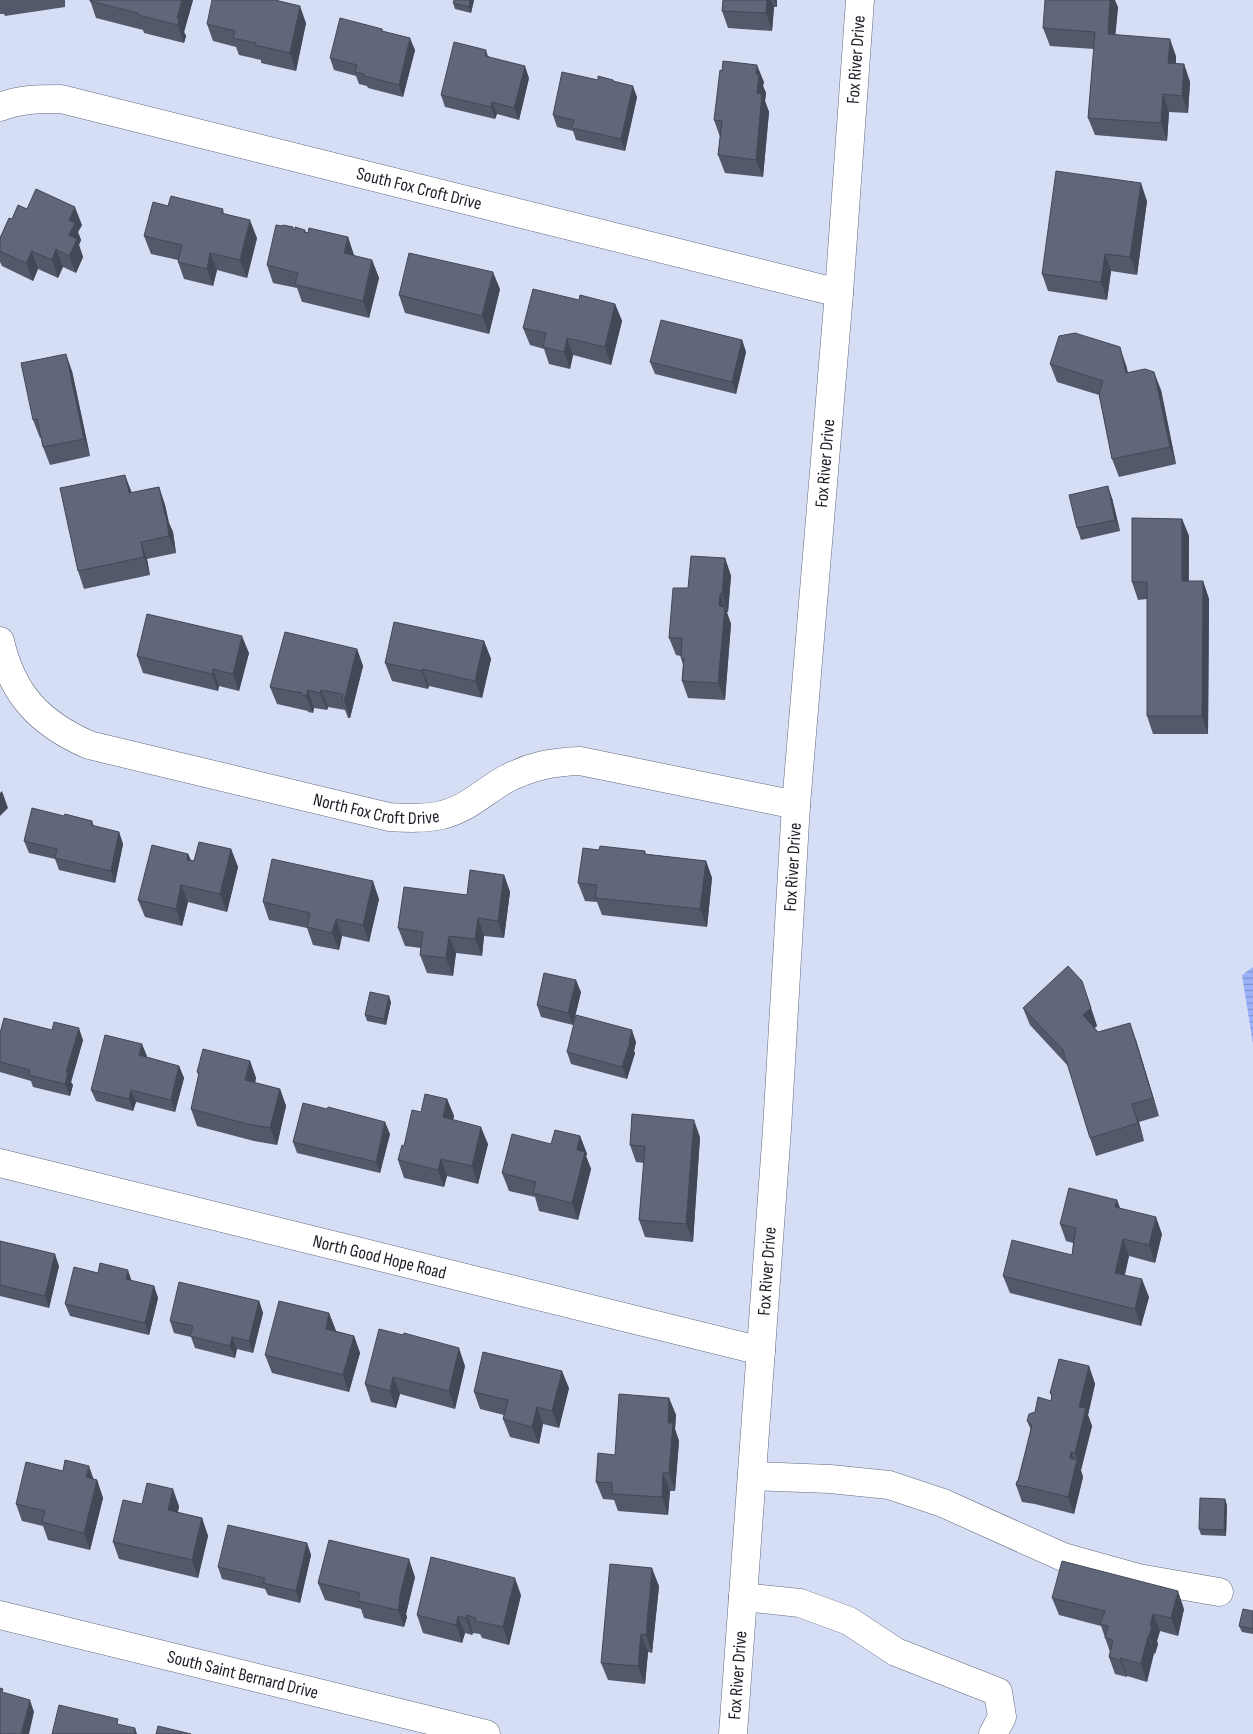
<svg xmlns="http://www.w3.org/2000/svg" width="1253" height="1734" viewBox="0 0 1253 1734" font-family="'Sofia Sans Condensed',sans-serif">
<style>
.water{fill:url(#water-rules)}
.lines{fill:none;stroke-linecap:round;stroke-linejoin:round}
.minor-casing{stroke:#636a7d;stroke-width:29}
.minor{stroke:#fff;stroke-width:28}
.wall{fill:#53596a}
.shaded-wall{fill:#434856}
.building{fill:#60677b;stroke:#434856}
.labels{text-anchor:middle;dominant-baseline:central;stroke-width:5;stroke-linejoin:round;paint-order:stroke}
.street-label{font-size:18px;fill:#1b1e26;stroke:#e5ebfe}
</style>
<defs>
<pattern id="water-rules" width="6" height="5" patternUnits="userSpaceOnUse" patternTransform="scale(1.25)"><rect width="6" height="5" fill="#9bb2fb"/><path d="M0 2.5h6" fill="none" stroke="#7e90cb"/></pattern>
</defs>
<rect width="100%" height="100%" fill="#d6def5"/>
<polygon class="water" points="1253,967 1253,1044 1242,975"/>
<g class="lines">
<g class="minor-casing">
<g id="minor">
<path id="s1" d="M0,107c20,-8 39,-8 61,-8l778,194"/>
<path id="s2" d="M0,641c12,53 39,82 89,104l300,72c18,1 36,2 53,-2 27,-7 41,-23 64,-36 25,-13 46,-17 74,-18l216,44"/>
<path id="s3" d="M0,1163l761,188"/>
<polyline points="752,1476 830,1479 889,1485 943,1503 1063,1557 1138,1578 1219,1592"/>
<polyline points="743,1597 800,1603 849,1621 896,1652 998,1692 1002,1717 993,1734"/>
<path id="s4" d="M0,1615l486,119"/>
<path id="s5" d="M733,1734l44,-605 19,-324 43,-512 21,-293"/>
</g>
</g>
<use href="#minor" class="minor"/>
</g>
<g class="wall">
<polygon points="0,0 65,0 65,7 5,16 4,14 0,14"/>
<polygon points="90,0 193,0 184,32 186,36 184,43 144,33 143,30 96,18"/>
<polygon points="474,0 471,13 455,9 453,3"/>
<polygon points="723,0 777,0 777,7 774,7 772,31 728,28 722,11"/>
<polygon points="1118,7 1115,35 1176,56 1176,64 1184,64 1190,82 1188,113 1169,112 1167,141 1095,135 1088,118 1094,49 1050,46 1043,28"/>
<polygon points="306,23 296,71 261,63 261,60 239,55 236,47 213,41 207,24"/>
<polygon points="382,29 383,32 415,50 403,97 368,88 367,86 359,84 356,76 334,70 330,58"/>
<polygon points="486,50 488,56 529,78 519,120 497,114 495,119 445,107 441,95"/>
<polygon points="598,80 613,80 614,81 637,97 625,151 576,140 573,131 557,127 553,115"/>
<polygon points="764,82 763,86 766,93 765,101 769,112 763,177 725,173 718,155 720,137 714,120"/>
<polygon points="1147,201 1137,275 1111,271 1107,300 1048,291 1042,274"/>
<polygon points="168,206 223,209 224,214 257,238 247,278 217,270 213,286 184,279 178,262 178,260 151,254 144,236"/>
<polygon points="27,209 82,225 78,232 81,240 79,245 83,257 76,273 63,267 58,278 38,269 33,281 2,266 0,262 0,238 12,219"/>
<polygon points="294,229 305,230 306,232 348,237 354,256 372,260 379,278 369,318 303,302 302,302 297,288 273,283 267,265"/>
<polygon points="500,289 489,334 405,313 399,295"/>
<polygon points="579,300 615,304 622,321 611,365 573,355 570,369 549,364 544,349 530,345 523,328"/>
<polygon points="742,340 746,352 736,394 655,374 650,362"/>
<polygon points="1050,364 1126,365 1128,373 1161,390 1176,464 1119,477 1112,459 1099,395 1057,382"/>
<polygon points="72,371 90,456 50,465 43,447 41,437 40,438 33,420"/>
<polygon points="159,487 165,505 169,523 173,532 176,553 147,559 150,575 84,589 78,571 132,493"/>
<polygon points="1112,498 1120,531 1081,540 1077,528"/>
<polygon points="1182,519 1189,536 1189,581 1203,581 1209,599 1208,734 1153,734 1147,716 1147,599 1138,600 1132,582"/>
<polygon points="725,558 731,576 728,612 727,612 731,624 725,700 688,698 682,681 683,665 681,658 681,656 676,655 669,638 688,588"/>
<polygon points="484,641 491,659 482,698 429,686 428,689 392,681 385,663"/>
<polygon points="357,649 363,666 350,718 348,718 345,710 328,707 327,710 314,708 313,713 308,712 308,711 277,704 270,687"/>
<polygon points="249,653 239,691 219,686 218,691 143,673 137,656"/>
<polygon points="64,816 92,821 94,826 119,832 123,844 115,883 59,870 55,859 29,853 24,841"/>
<polygon points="231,849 238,867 227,912 188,902 182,926 145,917 138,900 188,854 191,860 194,861"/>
<polygon points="599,850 645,851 646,854 706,861 712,878 707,927 602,915 597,902 585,901 578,883"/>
<polygon points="504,875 510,892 504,938 484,936 482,956 456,953 453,976 427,973 420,955 421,948 405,946 398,928 467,895"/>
<polygon points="379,899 369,942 342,936 339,950 313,945 307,928 269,920 263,902"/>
<polygon points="1082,981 1097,1026 1094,1028 1098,1032 1136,1040 1159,1116 1139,1122 1144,1141 1096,1156 1090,1138 1068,1066 1030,1025 1023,1008"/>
<polygon points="581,992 573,1025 541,1017 537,1005"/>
<polygon points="391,1002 386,1025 367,1021 365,1015"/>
<polygon points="0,1033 83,1040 71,1082 73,1085 70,1096 33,1087 31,1081 0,1072"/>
<polygon points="636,1042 634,1051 635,1053 627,1079 571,1064 567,1052"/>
<polygon points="147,1056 146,1057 179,1066 184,1078 175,1112 136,1102 133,1111 96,1101 91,1090"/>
<polygon points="250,1061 256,1078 255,1083 280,1089 286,1106 277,1145 254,1141 197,1126 191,1109 199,1076 197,1072"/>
<polygon points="447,1099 454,1116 453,1120 488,1144 478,1184 447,1176 444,1187 404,1178 398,1160 404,1146 421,1112"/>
<polygon points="327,1109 390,1134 380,1173 297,1153 293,1142"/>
<polygon points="580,1136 587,1154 586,1156 591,1169 578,1220 539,1211 535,1197 509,1191 502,1173 551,1144"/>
<polygon points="700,1137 693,1242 645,1237 639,1220 644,1163 636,1162 630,1145"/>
<polygon points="1117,1200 1120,1208 1162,1234 1155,1263 1129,1256 1125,1275 1149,1297 1141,1326 1010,1293 1003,1276 1072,1255 1073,1243 1066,1241 1060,1224"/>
<polygon points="0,1241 59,1266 49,1308 0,1296"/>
<polygon points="132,1281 154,1286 158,1298 149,1335 70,1316 65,1304"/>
<polygon points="259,1301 263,1313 253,1353 237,1349 235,1358 195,1348 191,1337 174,1333 170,1321"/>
<polygon points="329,1313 336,1331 354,1336 360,1353 349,1392 272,1373 265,1355"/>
<polygon points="403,1335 465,1366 455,1409 400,1394 396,1408 371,1402 365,1384"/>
<polygon points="1089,1366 1095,1384 1088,1415 1092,1426 1081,1470 1083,1477 1074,1514 1035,1504 1022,1502 1016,1485 1018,1481 1031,1430 1027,1421 1035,1412 1051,1401 1052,1397 1050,1393"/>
<polygon points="569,1388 559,1428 543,1424 539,1444 510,1437 503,1419 504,1415 480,1409 474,1392"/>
<polygon points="669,1398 676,1415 675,1429 679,1441 675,1491 670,1491 668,1515 618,1511 614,1500 603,1499 596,1482 615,1455"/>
<polygon points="94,1479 97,1480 103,1498 90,1550 48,1540 43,1526 22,1521 16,1504"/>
<polygon points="142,1504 179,1506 178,1513 202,1518 208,1536 198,1578 119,1559 113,1542"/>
<polygon points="1227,1505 1226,1536 1201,1535 1199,1529"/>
<polygon points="307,1543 311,1555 300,1603 268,1595 265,1589 222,1579 218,1567"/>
<polygon points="415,1577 406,1614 407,1617 404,1627 364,1618 361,1609 325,1600 318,1583"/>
<polygon points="659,1586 652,1653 648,1652 645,1684 608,1680 601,1663"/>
<polygon points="521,1595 509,1645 482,1638 480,1634 473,1633 472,1635 465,1633 462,1643 423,1633 417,1615"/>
<polygon points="1052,1598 1184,1609 1178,1636 1160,1631 1157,1641 1158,1644 1155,1654 1154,1653 1147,1682 1127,1676 1127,1677 1115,1674 1109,1657 1110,1652 1101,1626 1059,1615"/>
<polygon points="1253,1611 1253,1634 1242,1632 1239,1626"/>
</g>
<g class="shaded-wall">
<polygon points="182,0 193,0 184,32 186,36 184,43 178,25 177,18"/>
<polygon points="470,0 474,0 471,13 469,7"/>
<polygon points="767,0 771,0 774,7 772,31 766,13"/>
<polygon points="774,0 777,0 777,7"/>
<polygon points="1110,0 1115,0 1118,7 1114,51 1108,34"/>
<polygon points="300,6 306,23 296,71 290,53"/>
<polygon points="410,38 415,50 403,97 399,85"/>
<polygon points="1170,39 1176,56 1175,81 1168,63"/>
<polygon points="1184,64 1190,82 1188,113 1182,96"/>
<polygon points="757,65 764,82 763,86 766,93 765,101 769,112 763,177 756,160 757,93 756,74"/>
<polygon points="525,66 529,78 519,120 514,108"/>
<polygon points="633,86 637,97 625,151 621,139"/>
<polygon points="1163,94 1169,112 1167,141 1161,123"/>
<polygon points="492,102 497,114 495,119 491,107"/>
<polygon points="1141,183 1147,201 1137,275 1130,257"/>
<polygon points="75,207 82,225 78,232 81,240 79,245 83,257 76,273 69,256 69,220"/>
<polygon points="250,220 257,238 247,278 240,260"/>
<polygon points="348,237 354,255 351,271 344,253"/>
<polygon points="56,249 63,267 58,278 52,260"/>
<polygon points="32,251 38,269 33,281 26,263"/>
<polygon points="210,253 217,270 213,286 207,269"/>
<polygon points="1105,254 1111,271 1107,300 1101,282"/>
<polygon points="372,260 379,278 369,318 363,301"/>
<polygon points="493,272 500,289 489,334 482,316"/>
<polygon points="615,304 622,321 611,365 605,347"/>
<polygon points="567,338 573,355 570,369 564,352"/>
<polygon points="742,340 746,352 736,394 732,382"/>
<polygon points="1120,347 1126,365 1132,391 1126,373"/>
<polygon points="66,354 72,371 90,456 84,439"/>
<polygon points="1154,372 1161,390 1176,464 1170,447"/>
<polygon points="125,475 132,493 129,493"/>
<polygon points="1108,486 1112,498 1120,531 1115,520"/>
<polygon points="159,487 165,505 169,523 173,532 176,553 169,536"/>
<polygon points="1182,519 1189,536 1188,599 1182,581"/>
<polygon points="141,542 147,559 150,575 144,557"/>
<polygon points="725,558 731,576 728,612 722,594"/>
<polygon points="1203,581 1209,599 1208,734 1202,716"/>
<polygon points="720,594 731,624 725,700 718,683 719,606"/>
<polygon points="242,636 249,653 239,691 233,674"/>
<polygon points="484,641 491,659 482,698 475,681"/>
<polygon points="357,649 363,666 350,718 344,701"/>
<polygon points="213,669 219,686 218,691 212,674"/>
<polygon points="422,669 429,686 428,689 422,671"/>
<polygon points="308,690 314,708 313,713 306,696"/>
<polygon points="321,690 328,707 327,710 320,693"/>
<polygon points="2,791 8,808 0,816 0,793"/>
<polygon points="119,832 123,844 115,883 111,871"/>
<polygon points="231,849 238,867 227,912 220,894"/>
<polygon points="188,854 195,871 187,860"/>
<polygon points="706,861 712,878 707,927 700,909"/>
<polygon points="504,875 510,892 504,938 498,921"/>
<polygon points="373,881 379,899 369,942 363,925"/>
<polygon points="181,885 188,902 182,926 176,909"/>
<polygon points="478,918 484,936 482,956 475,939"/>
<polygon points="336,919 342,936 339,950 332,933"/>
<polygon points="449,936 456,953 453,976 446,958"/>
<polygon points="576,980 581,992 573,1025 568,1013"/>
<polygon points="1082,981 1097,1026 1089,1033 1083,1015"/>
<polygon points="389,996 391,1002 386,1025 384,1019"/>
<polygon points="1130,1023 1136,1040 1159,1116 1153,1098"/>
<polygon points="79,1028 83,1040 71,1082 73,1085 70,1096 65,1084 66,1072"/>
<polygon points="632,1030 636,1042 634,1051 635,1053 627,1079 622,1067"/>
<polygon points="142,1044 147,1056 144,1067 139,1055"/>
<polygon points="250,1061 256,1078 251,1098 245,1080"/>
<polygon points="179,1066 184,1078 175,1112 171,1100"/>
<polygon points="280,1089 286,1106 277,1145 270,1128"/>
<polygon points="131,1090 136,1102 133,1111 129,1099"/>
<polygon points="447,1099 454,1116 449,1135 443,1117"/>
<polygon points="1132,1104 1139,1122 1144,1141 1138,1123"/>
<polygon points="694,1120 700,1137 693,1242 686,1224"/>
<polygon points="385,1122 390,1134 380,1173 376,1162"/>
<polygon points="481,1127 488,1144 478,1184 472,1166"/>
<polygon points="580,1136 587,1154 586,1156 591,1169 578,1220 572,1203 577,1150"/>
<polygon points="441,1159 447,1176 444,1187 438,1170"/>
<polygon points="1117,1200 1123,1217 1115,1207"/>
<polygon points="1156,1217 1162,1234 1155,1263 1149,1245"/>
<polygon points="1123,1239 1129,1256 1121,1290 1115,1273"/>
<polygon points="55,1254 59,1266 49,1308 45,1296"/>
<polygon points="128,1270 132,1282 126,1279"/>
<polygon points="1142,1279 1149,1297 1141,1326 1135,1309"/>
<polygon points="154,1286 158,1298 149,1335 145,1323"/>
<polygon points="259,1301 263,1313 253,1353 249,1341"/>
<polygon points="329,1313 336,1331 332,1346 326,1329"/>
<polygon points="354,1336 360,1353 349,1392 343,1375"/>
<polygon points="232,1337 237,1349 235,1358 230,1346"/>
<polygon points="459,1348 465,1366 455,1409 449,1391"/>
<polygon points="1089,1366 1095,1384 1088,1415 1092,1426 1081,1470 1075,1453 1079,1407"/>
<polygon points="562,1371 569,1388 559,1428 552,1411"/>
<polygon points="393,1377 400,1394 396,1408 390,1391"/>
<polygon points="669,1398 676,1415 675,1429 679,1441 675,1491 669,1473 668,1423"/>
<polygon points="537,1407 543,1424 539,1444 532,1427"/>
<polygon points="1071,1452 1076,1464 1077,1460 1083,1477 1074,1514 1068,1497 1070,1458"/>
<polygon points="89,1466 95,1483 86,1477"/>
<polygon points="663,1473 670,1491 668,1515 662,1497"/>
<polygon points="97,1480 103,1498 90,1550 84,1533"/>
<polygon points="173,1489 179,1506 174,1528 168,1510"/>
<polygon points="1225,1499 1227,1505 1226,1536 1224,1530"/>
<polygon points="202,1518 208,1536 198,1578 192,1560"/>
<polygon points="307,1543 311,1555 300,1603 296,1591"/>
<polygon points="409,1559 415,1577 406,1614 407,1617 404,1627 398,1610 399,1599"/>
<polygon points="652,1568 659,1586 652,1653 646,1635"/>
<polygon points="515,1578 521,1595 509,1645 503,1627"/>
<polygon points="1178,1591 1184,1609 1178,1636 1171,1618"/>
<polygon points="1153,1614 1160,1631 1157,1641 1158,1644 1155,1654 1149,1636 1150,1626"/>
<polygon points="467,1615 473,1633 472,1635 466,1618"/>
<polygon points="458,1616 465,1633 462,1643 456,1625"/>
<polygon points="641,1634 648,1652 645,1684 638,1666"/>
<polygon points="1148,1636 1154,1653 1147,1682 1141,1664"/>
<polygon points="1121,1658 1127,1676 1127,1677 1120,1660"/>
<polygon points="30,1700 34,1712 29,1734 21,1734"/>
<polygon points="135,1728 137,1734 134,1734"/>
</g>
<g class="building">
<polygon points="90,0 182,0 177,18 179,18 178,25 138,15 138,13 90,1"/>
<polygon points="212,0 275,0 300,6 290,53 255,45 256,43 233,38 235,31 207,24"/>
<polygon points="454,0 470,0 469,7 453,3"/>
<polygon points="723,0 767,0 766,13 722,11"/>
<polygon points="1045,0 1110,0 1108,34 1170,39 1168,63 1184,64 1182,96 1163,94 1161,123 1088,118 1095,32 1043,28"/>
<polygon points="340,18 382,29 382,31 410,38 399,85 364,76 364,74 355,72 357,65 330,58"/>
<polygon points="454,42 486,50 485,56 525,66 514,108 492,102 491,107 441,95"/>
<polygon points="723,61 757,65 756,74 759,75 757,93 762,94 756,160 718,155 722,121 714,120 720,70 722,71"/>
<polygon points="562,72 598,80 598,76 613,80 613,81 633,86 621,139 572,128 574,120 553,115"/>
<polygon points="1056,171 1141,183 1130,257 1105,254 1101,282 1042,274"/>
<polygon points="36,189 75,207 69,220 75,223 69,235 77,239 69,256 56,249 52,260 32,251 26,263 0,251 0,238 9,218 12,219 18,205 27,209"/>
<polygon points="171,196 223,209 221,213 250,220 240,260 210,253 207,269 178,262 182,245 144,236 153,202 168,206"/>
<polygon points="276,225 283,226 283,225 293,227 293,229 295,230 295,227 305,230 304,232 308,233 309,228 348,237 344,253 372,260 363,301 297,285 295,284 298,273 267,265"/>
<polygon points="409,253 493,272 482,316 399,295"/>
<polygon points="533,289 579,300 580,295 615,304 605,347 567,338 564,352 543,347 546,333 523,328"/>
<polygon points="661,320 742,340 732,382 650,362"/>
<polygon points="1075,333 1120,347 1126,373 1145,369 1154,372 1170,447 1112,459 1099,394 1103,381 1050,364 1059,336"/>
<polygon points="66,354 84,439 43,447 37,419 33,420 21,363"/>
<polygon points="125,475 129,493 159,487 165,515 166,515 169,536 141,542 144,557 78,571 60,488"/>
<polygon points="1108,486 1115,520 1077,528 1069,495"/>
<polygon points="1132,518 1182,519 1182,581 1203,581 1202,716 1147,716 1147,582 1132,582"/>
<polygon points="691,556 725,558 722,594 720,594 719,606 725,607 718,683 682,681 684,659 681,658 682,638 669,638 673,588 688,588"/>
<polygon points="147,614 242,636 233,674 213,669 212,674 137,656"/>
<polygon points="394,622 484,641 475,681 422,669 422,671 385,663"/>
<polygon points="285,632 357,649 344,701 342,700 343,694 321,690 320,693 308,690 306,696 302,695 302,693 270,687"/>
<polygon points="32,808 64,816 65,814 92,821 91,825 119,832 111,871 55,858 57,849 24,841"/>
<polygon points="199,842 231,849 220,894 181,885 176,909 138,900 152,845 188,854 187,860 194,861"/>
<polygon points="600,846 645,851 644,854 706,861 700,909 595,898 597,885 578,883 583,848 599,850"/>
<polygon points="272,859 373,881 363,925 336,919 332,933 307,927 310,913 263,902"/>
<polygon points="470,870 504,875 498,921 478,918 475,939 449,936 446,958 420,955 423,932 398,928 404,887 467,895"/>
<polygon points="1068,966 1082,981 1091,1008 1083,1015 1098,1032 1130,1023 1153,1098 1132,1104 1138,1123 1090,1138 1063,1050 1023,1008"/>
<polygon points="544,973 576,980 568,1013 537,1005"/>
<polygon points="370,992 389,996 384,1019 365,1015"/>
<polygon points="576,1015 632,1030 629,1041 630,1042 622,1067 567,1052"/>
<polygon points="4,1018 52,1030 54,1022 79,1028 66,1072 68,1073 65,1084 29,1075 30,1070 0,1062 0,1033"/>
<polygon points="105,1035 142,1044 139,1055 179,1066 171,1100 131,1090 129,1099 91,1090"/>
<polygon points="203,1049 250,1061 245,1080 280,1089 270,1128 248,1124 191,1109 199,1073 197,1072"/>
<polygon points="425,1094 447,1099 443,1117 481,1127 472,1166 441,1159 438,1170 398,1160 402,1145 404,1146 412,1110 421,1112"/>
<polygon points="303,1103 327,1109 328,1107 385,1122 376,1162 293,1142"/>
<polygon points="632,1114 694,1120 686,1224 639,1220 645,1146 630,1145"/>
<polygon points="555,1130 580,1136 577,1150 585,1152 572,1203 533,1193 536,1182 502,1173 512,1134 551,1144"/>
<polygon points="1069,1188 1117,1200 1115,1207 1156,1217 1149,1245 1123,1239 1115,1273 1142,1279 1135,1309 1003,1276 1012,1240 1072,1255 1076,1228 1060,1224"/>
<polygon points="0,1241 55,1254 45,1296 0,1285"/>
<polygon points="100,1263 128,1270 126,1279 154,1286 145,1323 65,1304 74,1267 98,1273"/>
<polygon points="179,1282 259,1301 249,1341 232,1337 230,1346 190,1336 193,1326 170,1321"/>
<polygon points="279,1301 329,1313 326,1329 354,1336 343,1375 265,1355"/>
<polygon points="379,1329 403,1335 404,1333 459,1348 449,1391 393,1377 390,1391 365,1384"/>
<polygon points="483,1352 562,1371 552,1411 537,1407 532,1427 503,1419 508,1400 474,1392"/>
<polygon points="1059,1359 1089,1366 1079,1407 1086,1408 1075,1453 1071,1452 1070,1458 1077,1460 1068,1497 1028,1487 1016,1485 1017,1481 1018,1481 1032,1425 1027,1421 1029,1414 1035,1412 1038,1397 1051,1401 1052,1394 1050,1393"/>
<polygon points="619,1394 669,1398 668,1423 673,1423 669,1473 663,1473 662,1497 612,1494 612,1483 596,1482 598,1453 615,1455"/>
<polygon points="65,1460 89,1466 86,1477 97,1480 84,1533 42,1522 45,1511 16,1504 26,1462 63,1471"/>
<polygon points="147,1483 173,1489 168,1510 202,1518 192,1560 113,1542 123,1500 142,1504"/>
<polygon points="1200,1498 1225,1499 1224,1530 1199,1529"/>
<polygon points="228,1525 307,1543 296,1591 263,1583 265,1578 218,1567"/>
<polygon points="329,1540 409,1559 399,1599 400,1600 398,1610 358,1601 360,1593 318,1583"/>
<polygon points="431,1557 515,1578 503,1627 475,1621 476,1618 467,1615 466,1618 458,1616 456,1625 417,1615"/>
<polygon points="1062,1561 1178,1591 1171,1618 1153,1614 1150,1626 1152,1627 1149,1636 1148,1636 1141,1664 1121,1658 1120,1660 1109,1657 1113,1640 1105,1638 1108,1626 1100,1624 1105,1611 1052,1598"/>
<polygon points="610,1564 652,1568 646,1635 641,1634 638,1666 601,1663"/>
<polygon points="1243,1609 1253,1611 1253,1629 1239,1626"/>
<polygon points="0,1688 3,1689 2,1692 30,1700 21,1734 0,1734"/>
<polygon points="59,1705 118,1719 117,1724 135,1728 134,1734 52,1734"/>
<polygon points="158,1726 191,1734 156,1734"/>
</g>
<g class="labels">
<g class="street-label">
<text stroke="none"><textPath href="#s5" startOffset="1679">Fox River Drive</textPath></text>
<text stroke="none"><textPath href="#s1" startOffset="431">South Fox Croft Drive</textPath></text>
<text stroke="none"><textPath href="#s5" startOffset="1274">Fox River Drive</textPath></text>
<text stroke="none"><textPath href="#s2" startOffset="438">North Fox Croft Drive</textPath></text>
<text stroke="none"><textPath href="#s5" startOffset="869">Fox River Drive</textPath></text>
<text stroke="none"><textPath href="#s3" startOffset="391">North Good Hope Road</textPath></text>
<text stroke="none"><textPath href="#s5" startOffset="464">Fox River Drive</textPath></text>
<text stroke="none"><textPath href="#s4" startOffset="250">South Saint Bernard Drive</textPath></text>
<text stroke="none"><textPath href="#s5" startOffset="59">Fox River Drive</textPath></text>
</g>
</g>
</svg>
